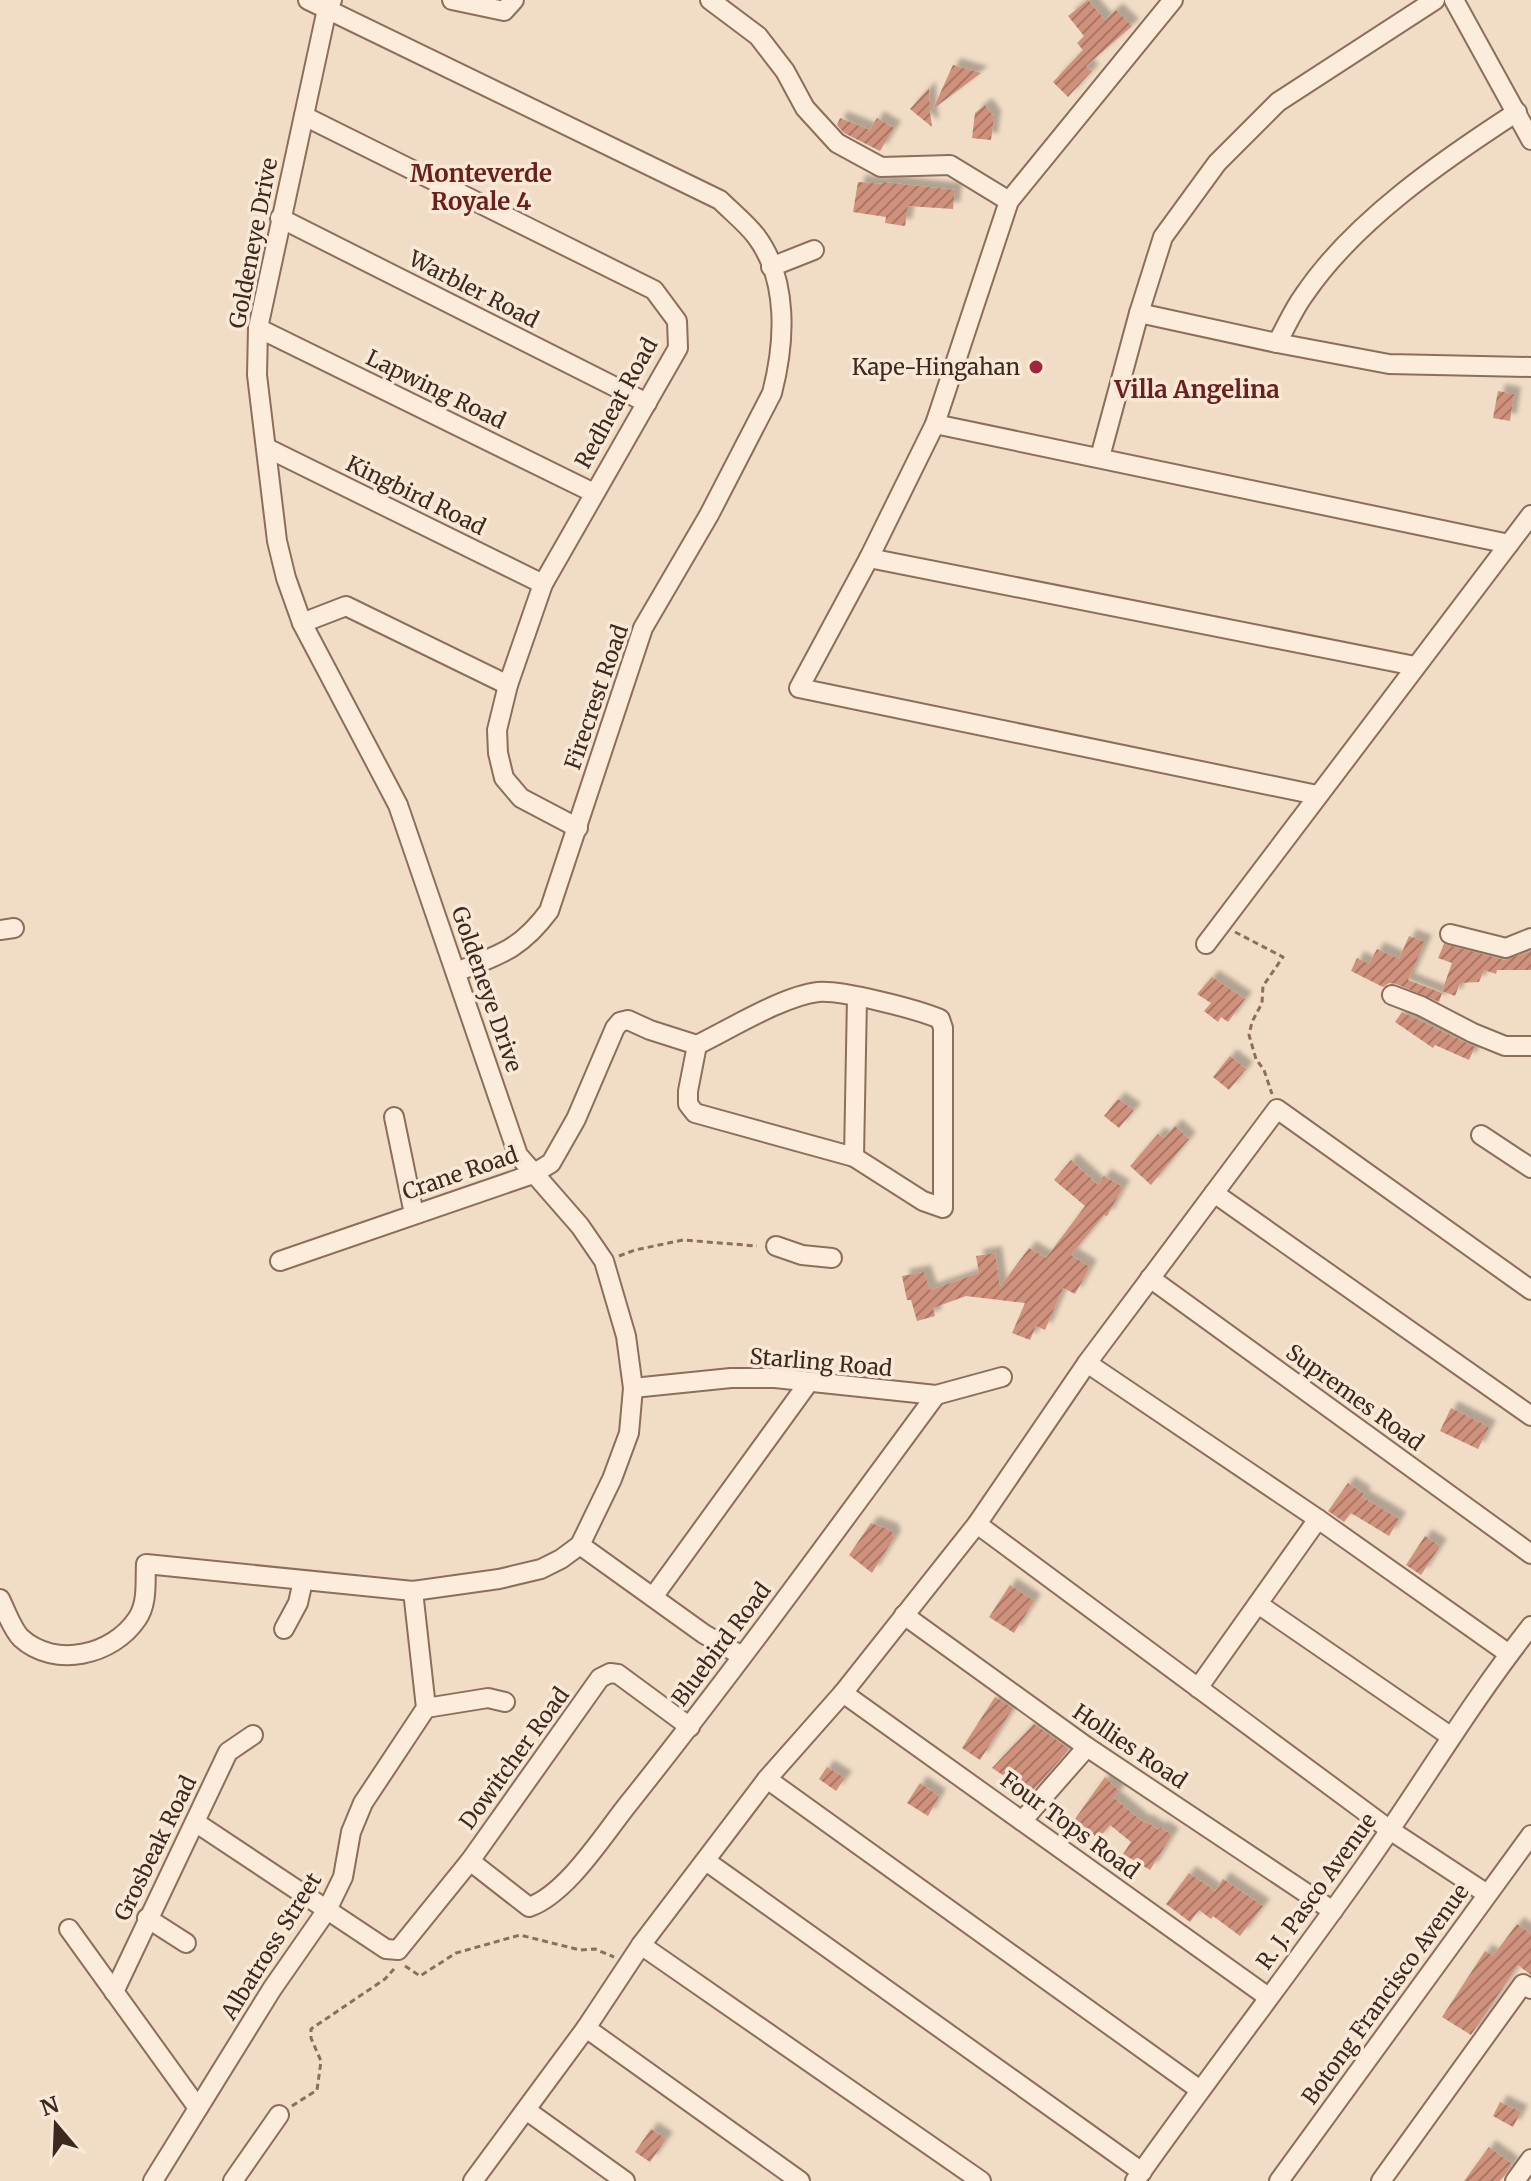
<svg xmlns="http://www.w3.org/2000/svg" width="1531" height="2181" viewBox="0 0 1531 2181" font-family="Merriweather,serif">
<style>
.building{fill:url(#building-hatch);filter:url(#shadow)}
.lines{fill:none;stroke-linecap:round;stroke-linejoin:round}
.street-casing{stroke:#8d6e5b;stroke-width:22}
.path{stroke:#8d6e5b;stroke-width:3;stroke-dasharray:6 4;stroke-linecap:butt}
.street{stroke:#fbecdb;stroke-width:18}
.poi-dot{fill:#a0273b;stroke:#f8e9d7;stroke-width:3}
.labels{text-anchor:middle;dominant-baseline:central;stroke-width:7;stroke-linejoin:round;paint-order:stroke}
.street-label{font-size:22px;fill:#3d291f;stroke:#f8e9d7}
.poi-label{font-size:22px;fill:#3d291f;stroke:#f8e9d7;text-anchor:end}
.neighbourhood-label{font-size:24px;font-weight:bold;fill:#6c201c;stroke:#f8e9d7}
</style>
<defs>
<pattern id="building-hatch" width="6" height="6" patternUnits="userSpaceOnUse" patternTransform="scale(2)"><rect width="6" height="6" fill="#d0917b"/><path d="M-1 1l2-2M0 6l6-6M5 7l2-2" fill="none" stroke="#aa7664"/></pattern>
<filter id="shadow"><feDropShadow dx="7" dy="-7" stdDeviation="2" flood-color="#0004"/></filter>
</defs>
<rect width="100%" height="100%" fill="#f1ddc6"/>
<g class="building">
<polygon points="1088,0 1105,20 1116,10 1132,26 1086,66 1092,71 1068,97 1053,82 1083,50 1077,43 1084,36 1068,16"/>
<polygon points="953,65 981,73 933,109"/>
<polygon points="929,88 930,111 932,127 910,109"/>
<polygon points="985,105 994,117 991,140 972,138 975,113"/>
<polygon points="840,118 870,130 877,118 894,128 880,151 844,133 837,125"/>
<polygon points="858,182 883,184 883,182 955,190 953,209 908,206 905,226 885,223 886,217 853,212"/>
<polygon points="1498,391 1514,394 1510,421 1493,418"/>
<polygon points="1409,936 1425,942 1408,980 1442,993 1439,1002 1396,984 1389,983 1383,987 1351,971 1357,958 1369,964 1377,949 1399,959"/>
<polygon points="1444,944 1504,960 1531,951 1531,970 1497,970 1496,974 1484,970 1479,982 1460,983 1455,996 1442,991 1452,963 1438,958"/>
<polygon points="1212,977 1245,999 1228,1022 1221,1017 1218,1022 1204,1011 1211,1003 1197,994"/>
<polygon points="1402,1012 1475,1047 1469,1060 1435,1045 1433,1048 1395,1022"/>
<polygon points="1230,1056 1246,1069 1229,1090 1213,1077"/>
<polygon points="1118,1099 1134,1110 1119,1128 1104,1116"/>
<polygon points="1175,1126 1189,1139 1151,1185 1130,1166 1158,1134 1164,1138"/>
<polygon points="1071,1160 1098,1185 1104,1176 1123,1187 1107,1216 1104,1215 1071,1255 1090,1267 1075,1294 1063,1288 1045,1330 1036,1326 1030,1340 1012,1333 1025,1303 966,1296 933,1308 935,1316 917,1321 911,1300 907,1300 902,1276 924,1272 930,1290 979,1273 976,1256 995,1253 1000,1287 1029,1248 1046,1258 1085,1206 1054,1180"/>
<polygon points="1451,1408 1489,1427 1478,1449 1440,1431"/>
<polygon points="1348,1483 1364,1494 1362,1497 1399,1519 1389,1536 1351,1513 1344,1522 1328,1511"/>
<polygon points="871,1523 891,1530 894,1538 872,1573 849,1555"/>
<polygon points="1425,1536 1440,1546 1421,1575 1406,1565"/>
<polygon points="1010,1585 1034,1601 1014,1633 989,1617"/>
<polygon points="995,1697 1013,1708 980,1760 962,1748"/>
<polygon points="1034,1724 1069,1749 1031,1793 992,1768"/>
<polygon points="827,1767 845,1778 836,1791 819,1779"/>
<polygon points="1105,1777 1119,1791 1113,1797 1144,1823 1145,1821 1159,1830 1160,1827 1172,1835 1150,1870 1123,1854 1131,1842 1110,1825 1098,1839 1075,1819"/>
<polygon points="920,1783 939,1796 928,1816 907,1803"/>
<polygon points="1189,1873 1215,1891 1223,1879 1263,1906 1240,1936 1213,1916 1211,1919 1199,1910 1190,1922 1166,1904"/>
<polygon points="1517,1924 1531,1934 1531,1975 1518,1965 1471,2035 1442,2017 1485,1951 1493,1956"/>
<polygon points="1500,2102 1521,2112 1513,2127 1493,2116"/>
<polygon points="651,2129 666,2139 650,2162 635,2152"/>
<polygon points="1489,2147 1512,2164 1505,2175 1500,2181 1464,2181"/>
</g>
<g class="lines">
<g class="street-casing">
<g id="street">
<path d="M308,0l412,200c12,12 26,23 36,36 33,44 29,107 16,157l-63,122 -66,113 -94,283c-29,39 -50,44 -93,61"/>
<polyline points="452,0 504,11 514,0"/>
<polyline points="710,0 758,36 785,71 805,108 837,143 881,167 950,165 1009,201"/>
<polyline points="1173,0 1009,201 935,424 869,558 799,688 1317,795"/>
<polyline points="1454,0 1531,140"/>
<polyline points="304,116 654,290 677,321 678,348 543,584 508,685 497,730 498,753 504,778 521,798 578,828"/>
<polyline points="280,218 647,403"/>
<polyline points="771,267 814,250"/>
<polyline points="1139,313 1277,343 1389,364 1531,367"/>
<polyline points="258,328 594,493"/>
<path d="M1277,343c9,-16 16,-33 27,-48 50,-74 139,-135 213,-183"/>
<polyline points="935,424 1509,544"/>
<polyline points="267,448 543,584"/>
<polyline points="1100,457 1139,313 1163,237 1217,163 1278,102 1435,0"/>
<polyline points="869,558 1415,666"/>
<polyline points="302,623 346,606 508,685"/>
<polyline points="0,930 14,928"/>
<polyline points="1450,934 1506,948 1531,938"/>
<polyline points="1206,944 1531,515"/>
<polyline points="1392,995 1421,1006 1473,1033 1505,1046 1531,1046"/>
<polyline points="394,1117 414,1214"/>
<polyline points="1481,1135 1531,1168"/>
<polyline points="854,1157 857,997"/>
<polyline points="1214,1193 1531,1416"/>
<polyline points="776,1246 802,1255 832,1258"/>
<path d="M280,1261l253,-87 18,-11 25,-44 39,-91 5,-6 8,-2 22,10 47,15c33,-16 86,-49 121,-53 24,-2 98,17 122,27l3,9v180l-20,-7 -69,-44 -159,-44 -7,-9v-13l9,-46"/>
<polyline points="1150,1278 1531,1554"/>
<polyline points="1087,1363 1318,1519 1509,1654"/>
<polyline points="633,1388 731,1378 775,1378 936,1395 1002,1377"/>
<polyline points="977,1524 1390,1830 1487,1894"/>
<polyline points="580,1545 704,1634 742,1656"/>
<polyline points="653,1597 809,1382"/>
<path d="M0,1599c6,12 12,30 21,39 34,31 92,17 116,-19 11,-16 8,-37 9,-55l267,27 86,-12 42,-10 20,-10 19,-14 32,-66 17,-46 4,-45 -7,-52 -22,-75 -24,-35 -62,-71 -120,-350 -96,-182 -16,-45 -9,-37 -20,-166 1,-47 69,-319 5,-9"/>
<polyline points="1258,1604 1450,1736"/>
<polyline points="904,1615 1087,1747 1333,1911"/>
<polyline points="284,1629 298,1603 303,1581"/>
<polyline points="1198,1688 1318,1519"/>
<polyline points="843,1693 1268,1997"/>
<polyline points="426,1708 488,1698 505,1702"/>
<polyline points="767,1779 1200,2090"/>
<polyline points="1022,1821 1087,1747"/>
<polyline points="195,1822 386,1949 398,1950 470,1861 600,1678 610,1673 618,1674 690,1727"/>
<path d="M470,1861l59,46c38,-13 75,-73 100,-104 106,-133 206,-271 307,-408"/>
<polyline points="706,1861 1142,2172"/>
<polyline points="147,1918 186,1943"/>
<polyline points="69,1929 198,2108"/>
<polyline points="641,1945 981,2181"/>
<polyline points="114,1992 228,1752 253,1735"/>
<polyline points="586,2028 800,2181"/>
<polyline points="526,2110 625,2181"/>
<polyline points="153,2181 272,1989 327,1910 343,1877 351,1832 363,1803 426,1708 413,1591"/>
<polyline points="233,2181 279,2115"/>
<polyline points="473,2181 586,2028 641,1945 767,1779 843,1693 977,1524 1087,1363 1277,1109 1531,1290"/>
<path d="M1135,2181c75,-106 155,-209 230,-315 56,-79 105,-163 166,-240"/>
<polyline points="1279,2181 1531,1835"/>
<polyline points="1381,2181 1523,1984 1531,1989"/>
<polyline points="1515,2181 1531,2159"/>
</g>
</g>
<g class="path">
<polyline points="1235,932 1283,957 1263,986 1262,1003 1252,1022 1249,1035 1256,1059 1264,1070 1272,1094"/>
<polyline points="619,1256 635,1250 683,1240 757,1246"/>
<polyline points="405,1966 420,1976 456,1953 520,1935 580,1950 595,1949 614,1957"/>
<polyline points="292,2106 317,2090 321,2061 311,2038 311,2029 385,1979 394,1969"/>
</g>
<use href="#street" class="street"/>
</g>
<circle class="poi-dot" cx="1036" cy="367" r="8"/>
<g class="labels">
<g class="street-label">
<text transform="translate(253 243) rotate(-79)">Goldeneye Drive</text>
<text transform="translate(474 289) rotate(27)">Warbler Road</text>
<text transform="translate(436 389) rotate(26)">Lapwing Road</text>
<text transform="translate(616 403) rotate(-61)">Redheat Road</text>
<text transform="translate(416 495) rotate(26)">Kingbird Road</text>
<text transform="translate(596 697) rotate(-71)">Firecrest Road</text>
<text transform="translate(487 989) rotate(71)">Goldeneye Drive</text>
<text transform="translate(460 1173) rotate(-19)">Crane Road</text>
<text transform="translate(821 1362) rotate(5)">Starling Road</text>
<text transform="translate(1355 1397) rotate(36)">Supremes Road</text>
<text transform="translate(721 1644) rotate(-53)">Bluebird Road</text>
<text transform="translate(1130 1746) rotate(34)">Hollies Road</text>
<text transform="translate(514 1758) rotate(-54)">Dowitcher Road</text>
<text transform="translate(1070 1825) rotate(36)">Four Tops Road</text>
<text transform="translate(155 1848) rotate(-64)">Grosbeak Road</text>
<text transform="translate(1316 1891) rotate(-54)">R. J. Pasco Avenue</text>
<text transform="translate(271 1946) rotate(-58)">Albatross Street</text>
<text transform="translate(1385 1994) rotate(-54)">Botong Francisco Avenue</text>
</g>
<g class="poi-label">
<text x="1020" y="367">Kape-Hingahan</text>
</g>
<g class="neighbourhood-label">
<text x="481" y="173">Monteverde<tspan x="481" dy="28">Royale 4</tspan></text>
<text x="1197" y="389">Villa Angelina</text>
</g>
</g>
<g transform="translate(56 2125) rotate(341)" stroke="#f8e9d7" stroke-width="6" paint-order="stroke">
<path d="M0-6L14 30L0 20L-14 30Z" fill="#3d291f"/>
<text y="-12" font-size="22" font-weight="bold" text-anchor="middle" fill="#3d291f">N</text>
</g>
</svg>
